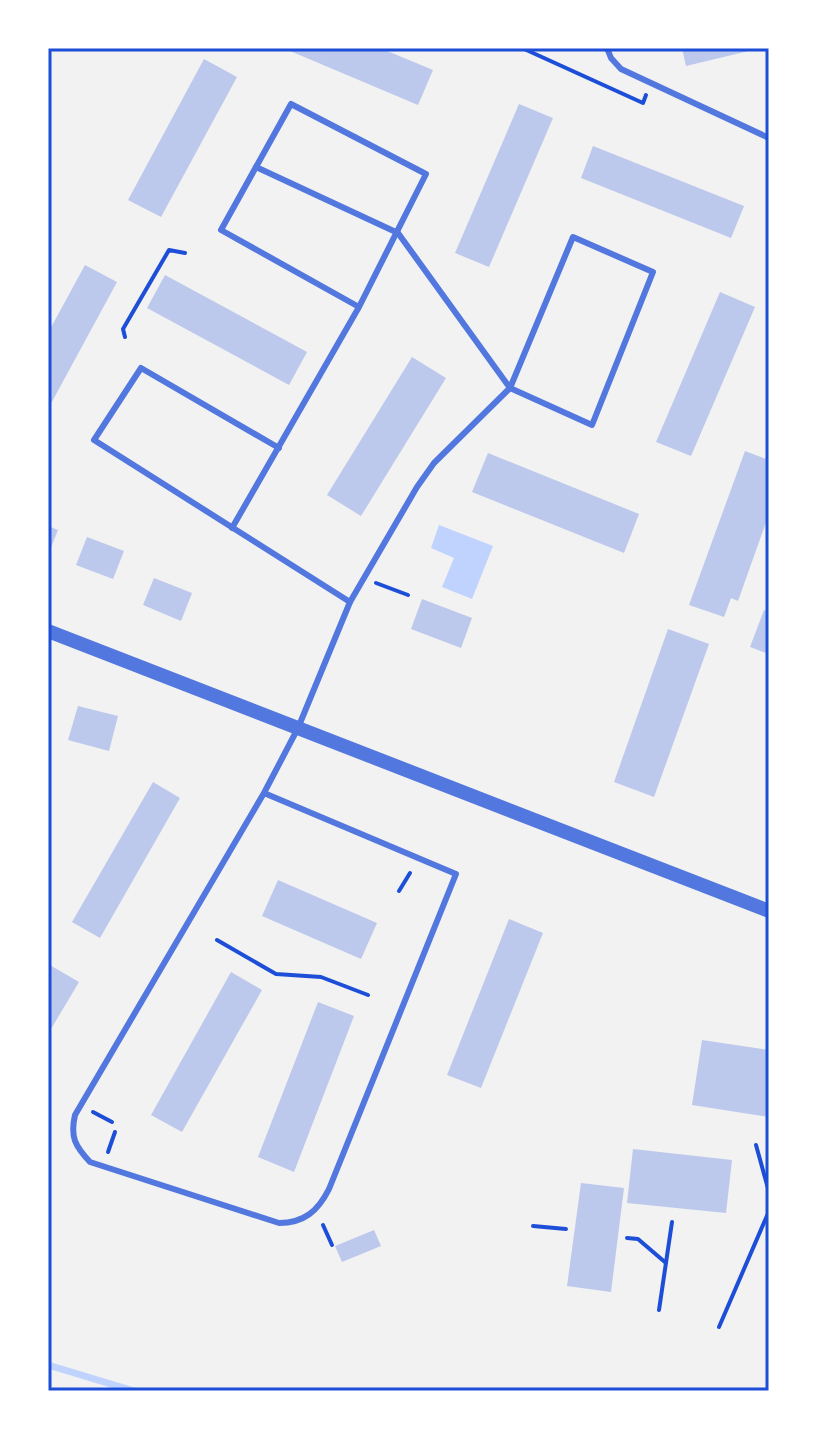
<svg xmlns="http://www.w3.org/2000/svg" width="817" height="1439" viewBox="0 0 817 1439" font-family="'Varela Round',sans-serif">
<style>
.water{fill:#bfd3fe}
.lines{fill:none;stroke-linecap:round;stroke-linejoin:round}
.stream{stroke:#bfd3fe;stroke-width:7}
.building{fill:#bdc9ec}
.path{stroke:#1d4ed8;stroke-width:4}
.service{stroke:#5277de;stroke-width:6}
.tertiary{stroke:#5277de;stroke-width:14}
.neatline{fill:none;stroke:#1d4ed8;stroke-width:3}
</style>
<rect width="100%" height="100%" fill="#f2f2f2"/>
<polygon class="water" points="439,525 493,546 472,599 442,587 454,558 431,548"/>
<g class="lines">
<polyline class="stream" points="48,1365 134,1391"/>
</g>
<g class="building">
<polygon points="283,48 380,48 433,70 418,105"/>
<polygon points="682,48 757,48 757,49 686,66"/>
<polygon points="204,59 237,77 161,217 128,200"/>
<polygon points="519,104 553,118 489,267 455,253"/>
<polygon points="593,146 744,206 731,238 581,178"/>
<polygon points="85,265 117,282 48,409 48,333"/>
<polygon points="165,275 307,352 289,385 147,308"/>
<polygon points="720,292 755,307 691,456 656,442"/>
<polygon points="412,357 446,378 361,516 327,495"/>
<polygon points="745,451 769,460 769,514 738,601 731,598 724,617 689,605"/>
<polygon points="488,453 639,514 624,553 472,492"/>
<polygon points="48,526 58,530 48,555"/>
<polygon points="87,537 124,551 113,579 76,565"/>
<polygon points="154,578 192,593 181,621 143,605"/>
<polygon points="422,599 472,618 461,648 411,629"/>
<polygon points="764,610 769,612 769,654 750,647"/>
<polygon points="668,629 709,644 654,797 614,782"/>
<polygon points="78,706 118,716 109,751 68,740"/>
<polygon points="153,782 180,798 100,938 72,922"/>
<polygon points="278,880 377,923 361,959 262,916"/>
<polygon points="509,919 543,933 481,1088 447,1075"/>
<polygon points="48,964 79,982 48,1034"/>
<polygon points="231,972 262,990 182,1132 151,1115"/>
<polygon points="318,1002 354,1016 294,1172 258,1157"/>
<polygon points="702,1040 769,1050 769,1117 692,1105"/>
<polygon points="633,1149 732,1160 726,1213 627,1203"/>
<polygon points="581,1183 624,1188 611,1292 567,1286"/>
<polygon points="374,1230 381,1246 342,1262 335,1246"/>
</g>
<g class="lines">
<g class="path">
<polyline points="522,48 643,103 646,95"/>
<polyline points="125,337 123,329 169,250 185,253"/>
<polyline points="376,583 408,595"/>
<polyline points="399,891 410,873"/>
<polyline points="217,940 276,974 321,977 368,995"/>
<polyline points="93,1112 112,1122"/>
<polyline points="756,1145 769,1192"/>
<polyline points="108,1152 115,1132"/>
<polyline points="323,1225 332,1245"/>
<polyline points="533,1226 566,1229"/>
<polyline points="627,1238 638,1239 666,1263"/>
<polyline points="659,1310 672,1222"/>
<polyline points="719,1327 769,1211"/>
</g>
<g class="service">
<polyline points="607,48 611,58 621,69 769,138"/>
<path d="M256,167l142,66 112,155 -76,75 -17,24 -67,115 -52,126 -34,65 -189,322c-5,22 0,31 15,47l189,61c25,0 39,-12 50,-34l127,-315 -192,-81"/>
<polygon points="573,237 653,272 592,425 510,388"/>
<polyline points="279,448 141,368 94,440 350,602"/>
<polyline points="232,528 359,307 426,174 291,104 221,230 359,307"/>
</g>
<polyline class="tertiary" points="48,631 769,911"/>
</g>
<rect width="817" height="1439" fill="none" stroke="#ffffff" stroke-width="100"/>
<rect x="50" y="50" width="717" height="1339" class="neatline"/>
</svg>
